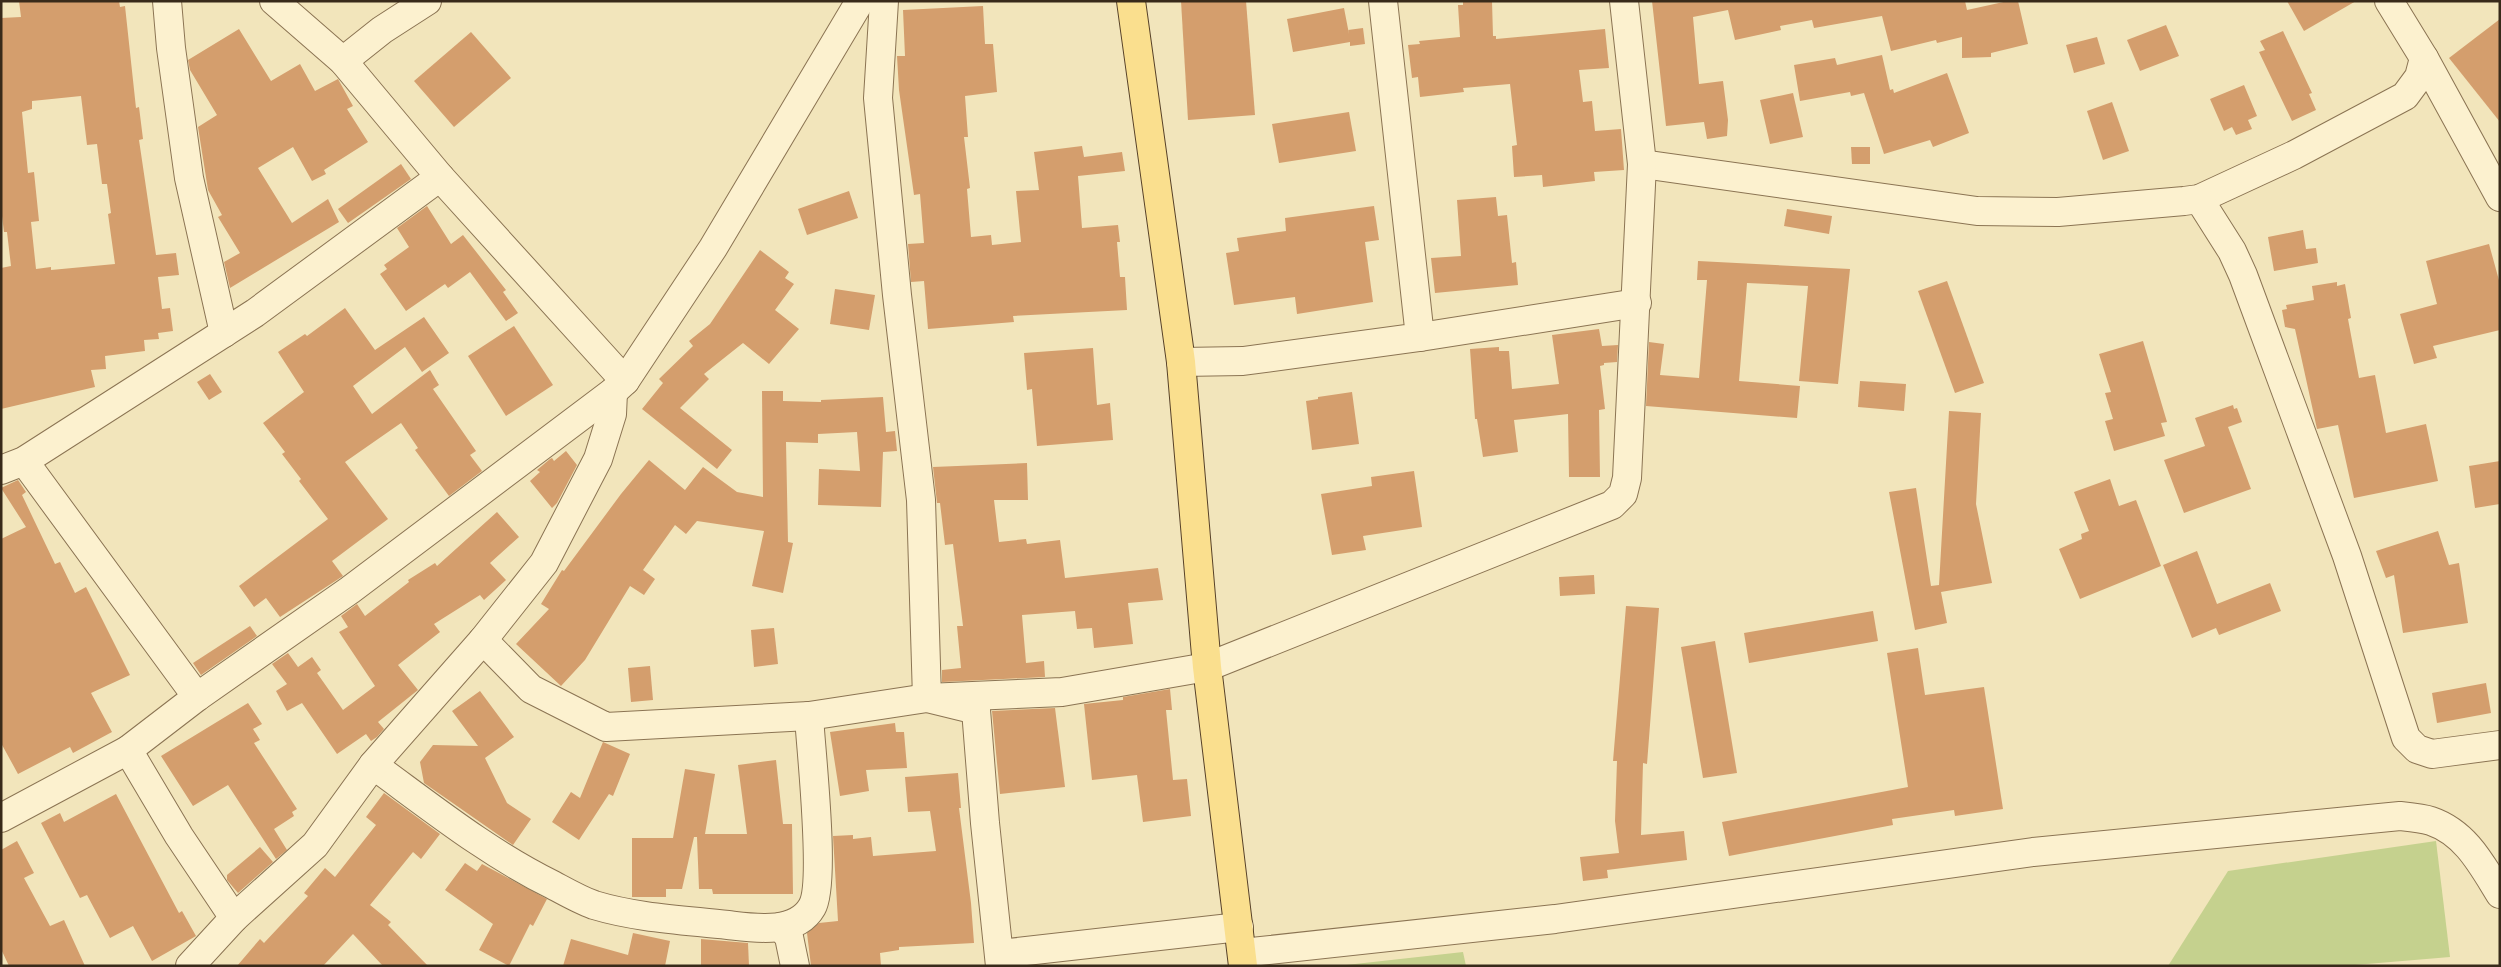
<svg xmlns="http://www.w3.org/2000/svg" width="2501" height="967" viewBox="0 0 2501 967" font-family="Lora,serif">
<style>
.green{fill:#c5d18e}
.building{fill:#d49e6d;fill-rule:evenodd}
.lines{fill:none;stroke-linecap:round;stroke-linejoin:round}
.minor-casing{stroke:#8b7453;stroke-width:30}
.major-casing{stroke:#574128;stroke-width:30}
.minor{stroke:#fcf1cf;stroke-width:28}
.major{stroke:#fadf8e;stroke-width:28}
</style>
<rect width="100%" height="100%" fill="#f2e5bb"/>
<g class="green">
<polygon points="2436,841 2450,957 2343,966 2168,966 2228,871"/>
<polygon points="1463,952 1466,966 1337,966"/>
</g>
<g class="building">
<path d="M19,1h100l1,6 5,-1 11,102 3,-1 4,32 -4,1 17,115 20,-2 3,22 -21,2 4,32 8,-1 3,23 -15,2 1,6 -15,1 1,11 -40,5 1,13 -15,1 4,17 -94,22v-141l10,-2 -4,-34h-3l-3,-24v-190l20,-1zM81,96l6,49 10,-1 5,40h5l4,29 -3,1 7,50 -64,6v-3l-15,2 -5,-47 8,-1 -5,-49 -6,1 -6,-61 10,-3v-8z"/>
<polygon points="1181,1 1246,1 1255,115 1188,120"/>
<polygon points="1463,1 1492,1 1493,36 1496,36 1496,39 1605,29 1609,68 1579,70 1583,102 1592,101 1595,131 1621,129 1624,170 1594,172 1595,181 1543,187 1542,175 1514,177 1512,146 1517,145 1510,84 1463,88 1464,92 1420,97 1418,77 1412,78 1408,45 1420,44 1419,41 1460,37 1458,5 1463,5"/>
<polygon points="1652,1 1965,1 1967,10 2008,1 2018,1 2028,44 1991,53 1991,57 1962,58 1962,37 1937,43 1936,40 1891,51 1882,16 1814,28 1812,20 1780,26 1781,30 1735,40 1728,10 1693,17 1699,84 1723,81 1728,120 1727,136 1707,139 1704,122 1666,126"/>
<polygon points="2287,1 2356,1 2304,31"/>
<polygon points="983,6 985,44 993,44 997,92 965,96 968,137 964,137 970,188 967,189 971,237 991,235 992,245 1021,242 1016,191 1039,190 1034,152 1082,146 1084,157 1122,152 1125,171 1078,176 1082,228 1118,225 1120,242 1117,242 1120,277 1125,277 1127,310 1013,316 1014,322 928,329 924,281 911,282 908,244 924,243 920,194 914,195 899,90 897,56 905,56 903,10"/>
<polygon points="1344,8 1349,34 1348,30 1363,28 1365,44 1350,46 1350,42 1293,52 1287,19"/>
<polygon points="2500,19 2500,122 2449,58"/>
<polygon points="2166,25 2179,56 2140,71 2127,40"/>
<polygon points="239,29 271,81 300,64 315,91 338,79 353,106 347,109 368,142 324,170 326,174 312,181 293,147 258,168 292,223 328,199 339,222 230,288 224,262 240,253 218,217 222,215 208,190 198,127 217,115 190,70 188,60"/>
<polygon points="2283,31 2312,93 2309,94 2316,110 2292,121 2259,52 2265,50 2260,41"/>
<polygon points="471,32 511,78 454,127 414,81"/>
<polygon points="2097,37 2105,64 2074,73 2066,45"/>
<polygon points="1882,55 1890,90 1893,89 1894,93 1947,73 1969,133 1933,147 1930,140 1884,154 1864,93 1851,96 1850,92 1800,101 1794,65 1835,58 1837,65"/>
<polygon points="2244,85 2257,116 2248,120 2252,129 2236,135 2232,127 2224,131 2210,99"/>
<polygon points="1793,93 1803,137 1770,144 1760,100"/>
<polygon points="2112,102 2129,151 2103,160 2087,111"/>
<polygon points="1349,112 1356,151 1279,163 1272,124"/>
<polygon points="1851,147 1870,147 1870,164 1852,164"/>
<polygon points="401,164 411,179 348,223 338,209"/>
<polygon points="849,191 858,218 807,235 798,209"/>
<polygon points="1496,197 1498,216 1507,215 1512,263 1516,262 1518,285 1435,293 1431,258 1461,256 1457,200"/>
<polygon points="427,206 451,244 463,235 506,290 503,292 518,313 506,321 470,272 448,288 445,284 406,311 380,274 387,269 384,265 409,247 397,228"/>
<polygon points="1374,206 1379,240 1365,242 1373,302 1297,314 1295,297 1234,305 1226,253 1239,251 1237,238 1286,231 1285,218"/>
<polygon points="1787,209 1832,216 1829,234 1784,226"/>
<polygon points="2303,230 2306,249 2316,248 2318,263 2274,271 2268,237"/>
<polygon points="2489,244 2500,284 2500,330 2433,346 2437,358 2414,364 2400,314 2437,304 2426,261"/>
<polygon points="760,250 789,272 785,278 794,284 775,310 799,329 769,364 743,343 704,374 709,379 680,408 732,450 717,469 642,409 663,383 659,379 693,346 689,341 710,324"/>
<polygon points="1698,261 1850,269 1838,384 1799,381 1808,286 1747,283 1739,381 1800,386 1797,418 1646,406 1649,342 1664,344 1660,375 1699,378 1707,280 1697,280"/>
<polygon points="1947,281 1984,383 1955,393 1918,291"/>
<polygon points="2337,282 2337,286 2345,284 2351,318 2348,319 2359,378 2375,375 2386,433 2426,424 2438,481 2354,498 2338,425 2317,429 2295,329 2285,327 2282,310 2287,309 2286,305 2314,300 2312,286"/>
<polygon points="835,289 875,295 869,330 830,324"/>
<polygon points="345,308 375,350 424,317 449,353 422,372 405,347 353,386 372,414 430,370 439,385 433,389 476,451 470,455 482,471 449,496 415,450 418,448 401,423 345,462 388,519 332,561 343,576 280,617 266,598 254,607 239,586 328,519 299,481 301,479 282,454 285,452 263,423 304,392 278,352 305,334 307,336"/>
<polygon points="514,326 553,385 506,416 468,356"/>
<polygon points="1599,329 1602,346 1618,345 1617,362 1604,363 1604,365 1600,366 1605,409 1599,410 1600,477 1569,477 1568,414 1514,420 1518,452 1483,457 1477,419 1475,419 1470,349 1499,347 1499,351 1509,351 1512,389 1559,384 1552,335"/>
<polygon points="2143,341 2167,422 2161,423 2165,436 2114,451 2105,421 2113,419 2105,393 2111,392 2099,354"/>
<polygon points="1093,348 1097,405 1110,403 1113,440 1037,446 1032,389 1027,390 1024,353"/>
<polygon points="210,374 222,392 209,400 197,382"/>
<polygon points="1860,381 1906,384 1904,411 1858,407"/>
<polygon points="762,391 783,391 783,401 821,402 821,400 883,397 886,432 895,431 897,451 883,452 881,507 818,505 819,469 860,471 857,432 818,434 818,443 786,442 788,542 793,543 783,593 752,586 764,531 697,521 686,534 675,525 643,570 655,579 644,595 630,586 585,660 561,686 516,644 549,609 541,604 562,570 564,571 621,494 649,460 685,490 703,467 737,492 763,497"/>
<polygon points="1352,392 1359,444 1312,450 1306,401 1318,399 1318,397"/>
<polygon points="2233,405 2234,409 2237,408 2242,422 2228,427 2251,489 2184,513 2164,460 2205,446 2195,418"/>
<polygon points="1949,411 1981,413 1976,504 1992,583 1941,592 1947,623 1915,630 1889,492 1916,488 1931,586 1939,585"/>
<polygon points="566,451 577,465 557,503 552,508 530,481 540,472 537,470 550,459 552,458 554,461"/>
<polygon points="2500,461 2500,504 2475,508 2469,466"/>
<polygon points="1027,463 1028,500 994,500 999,542 1026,539 1027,544 1060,540 1065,578 1158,568 1163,600 1128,603 1133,644 1094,648 1092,628 1077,629 1075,611 1022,615 1026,663 1044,661 1045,677 942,682 942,670 961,668 957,626 963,626 953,544 945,545 940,503 937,503 933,467"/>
<polygon points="1414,471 1422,527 1363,536 1366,550 1332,555 1321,494 1372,486 1371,477"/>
<polygon points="2110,479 2119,506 2136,500 2161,566 2080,599 2059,549 2082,539 2081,534 2089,531 2074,492"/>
<polygon points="18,480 26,492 22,495 55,564 60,562 75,593 86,587 130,675 91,693 112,732 73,753 70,747 18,774 1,743 1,539 26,527 1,488"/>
<polygon points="497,512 519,537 490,563 506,580 484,600 480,595 434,624 440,632 398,665 418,690 378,722 384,729 377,737 371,741 366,734 337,754 302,703 287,711 276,691 287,684 272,664 288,653 298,667 312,657 321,670 317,673 343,710 375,686 339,632 348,627 341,616 357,604 365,616 409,582 408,580 435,563 437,566"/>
<polygon points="2438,531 2449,565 2459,563 2468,623 2403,633 2394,575 2386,578 2376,551"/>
<polygon points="2197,551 2217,604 2270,583 2281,611 2219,635 2216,628 2192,638 2163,565"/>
<polygon points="1594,575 1595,594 1560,596 1559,577"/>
<polygon points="1626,606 1659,608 1647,764 1643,763 1641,835 1684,831 1687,860 1607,870 1608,878 1583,881 1580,857 1619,853 1615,821 1617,761 1613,761"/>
<polygon points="1873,611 1878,641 1749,663 1744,633"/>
<polygon points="250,626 257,636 201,675 193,663"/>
<polygon points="774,628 778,664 754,667 751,630"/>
<polygon points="1715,641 1737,773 1703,778 1681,647"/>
<polygon points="1918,648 1925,695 1984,687 2003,809 1955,816 1954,810 1892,819 1893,825 1729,856 1722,822 1908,787 1887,653"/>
<polygon points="650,666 653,700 631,702 628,668"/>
<polygon points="2486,683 2491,713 2437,723 2432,693"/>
<polygon points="1170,689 1172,710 1166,710 1173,780 1187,779 1191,816 1143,822 1137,775 1092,780 1084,704 1123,700 1123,697"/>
<polygon points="480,691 514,737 485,758 507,803 531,819 513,845 424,783 420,762 433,745 478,746 452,711"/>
<polygon points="248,703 262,724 253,729 260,740 254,743 297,809 292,812 294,816 274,829 287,850 276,859 228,785 193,806 161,756"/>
<polygon points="1055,708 1065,787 1000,794 992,711"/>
<polygon points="895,723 896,732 904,732 907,768 866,770 869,791 840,796 830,732"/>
<polygon points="603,742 630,754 613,796 609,794 579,840 552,822 571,792 580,798"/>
<polygon points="776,760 783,824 792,824 793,894 713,894 712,889 699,889 697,837 694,837 682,889 666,889 666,897 632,897 632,838 673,838 685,769 715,774 705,834 747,834 738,765"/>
<polygon points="958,773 961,808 959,808 971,903 974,943 899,947 899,950 880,953 881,966 811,966 807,933 819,923 838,921 833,836 853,835 853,839 871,837 873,856 936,851 930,811 908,812 905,777"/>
<polygon points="384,793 440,834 421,859 413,852 370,905 391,922 388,925 428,966 383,966 353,934 323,966 237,966 260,939 264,943 308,896 304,893 325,868 335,877 376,825 366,817"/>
<polygon points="116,794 179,913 182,911 196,936 152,961 133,926 110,938 87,895 80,898 41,823 60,813 64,822"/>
<polygon points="17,841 34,873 24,878 50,926 64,920 85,966 9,966 1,949 1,850"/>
<polygon points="260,847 273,862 238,893 227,880 227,875"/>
<polygon points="465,863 477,871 482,864 547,899 533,926 530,924 509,966 479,950 493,924 445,890"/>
<polygon points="633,933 670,941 665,966 563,966 571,939 628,955"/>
<polygon points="701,939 748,943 749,966 701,966"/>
</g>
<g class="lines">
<g class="minor-casing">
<g id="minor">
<polyline points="167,1 171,48 189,178 224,333"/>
<polyline points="274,1 343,61 440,177 625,381"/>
<polyline points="884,1 878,98 897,295 921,500 927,698 976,710 985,823 1000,966"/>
<polyline points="2389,1 2424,58 2500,197"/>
<polyline points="343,61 382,30 427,1"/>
<polyline points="1642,164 1977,211 2058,212 2184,201 2199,199 2294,155 2405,96 2419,77 2424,58"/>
<polyline points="2199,199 2232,251 2243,275 2347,556 2406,738 2417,749 2432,754 2500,745"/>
<polyline points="1420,337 1637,303"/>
<polyline points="1181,362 1243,361 1420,337 1383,1"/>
<polyline points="24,461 197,697"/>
<polyline points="1,470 24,461 255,313 440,177"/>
<polyline points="483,640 531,689 606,727 809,716 927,698 1062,692 1207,667 1612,505 1623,494 1627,478 1642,164 1624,1"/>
<polyline points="128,750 179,836 234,918"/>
<path d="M373,765c59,43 115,88 180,120 13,7 27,15 41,20 43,13 89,15 134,20 26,3 68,10 84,-18 14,-24 -1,-155 -3,-191"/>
<polyline points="1,818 128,750 197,697 350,590 613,392 625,381 713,248 860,1"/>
<polyline points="781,927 789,937 795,966"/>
<path d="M1242,953l313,-34 478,-67 367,-36c10,1 22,2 31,5 35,12 51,44 69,73"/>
<polyline points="1000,954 1239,927"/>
<polyline points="190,966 234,918 315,845 373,765 483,640 544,563 598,459 612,414 613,392"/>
</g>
</g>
<g class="major-casing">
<polyline id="major" points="1131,1 1181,362 1207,667 1243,966"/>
</g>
<use href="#minor" class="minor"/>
<use href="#major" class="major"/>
</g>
<rect width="2501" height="967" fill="none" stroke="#382a1a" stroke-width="5"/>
</svg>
